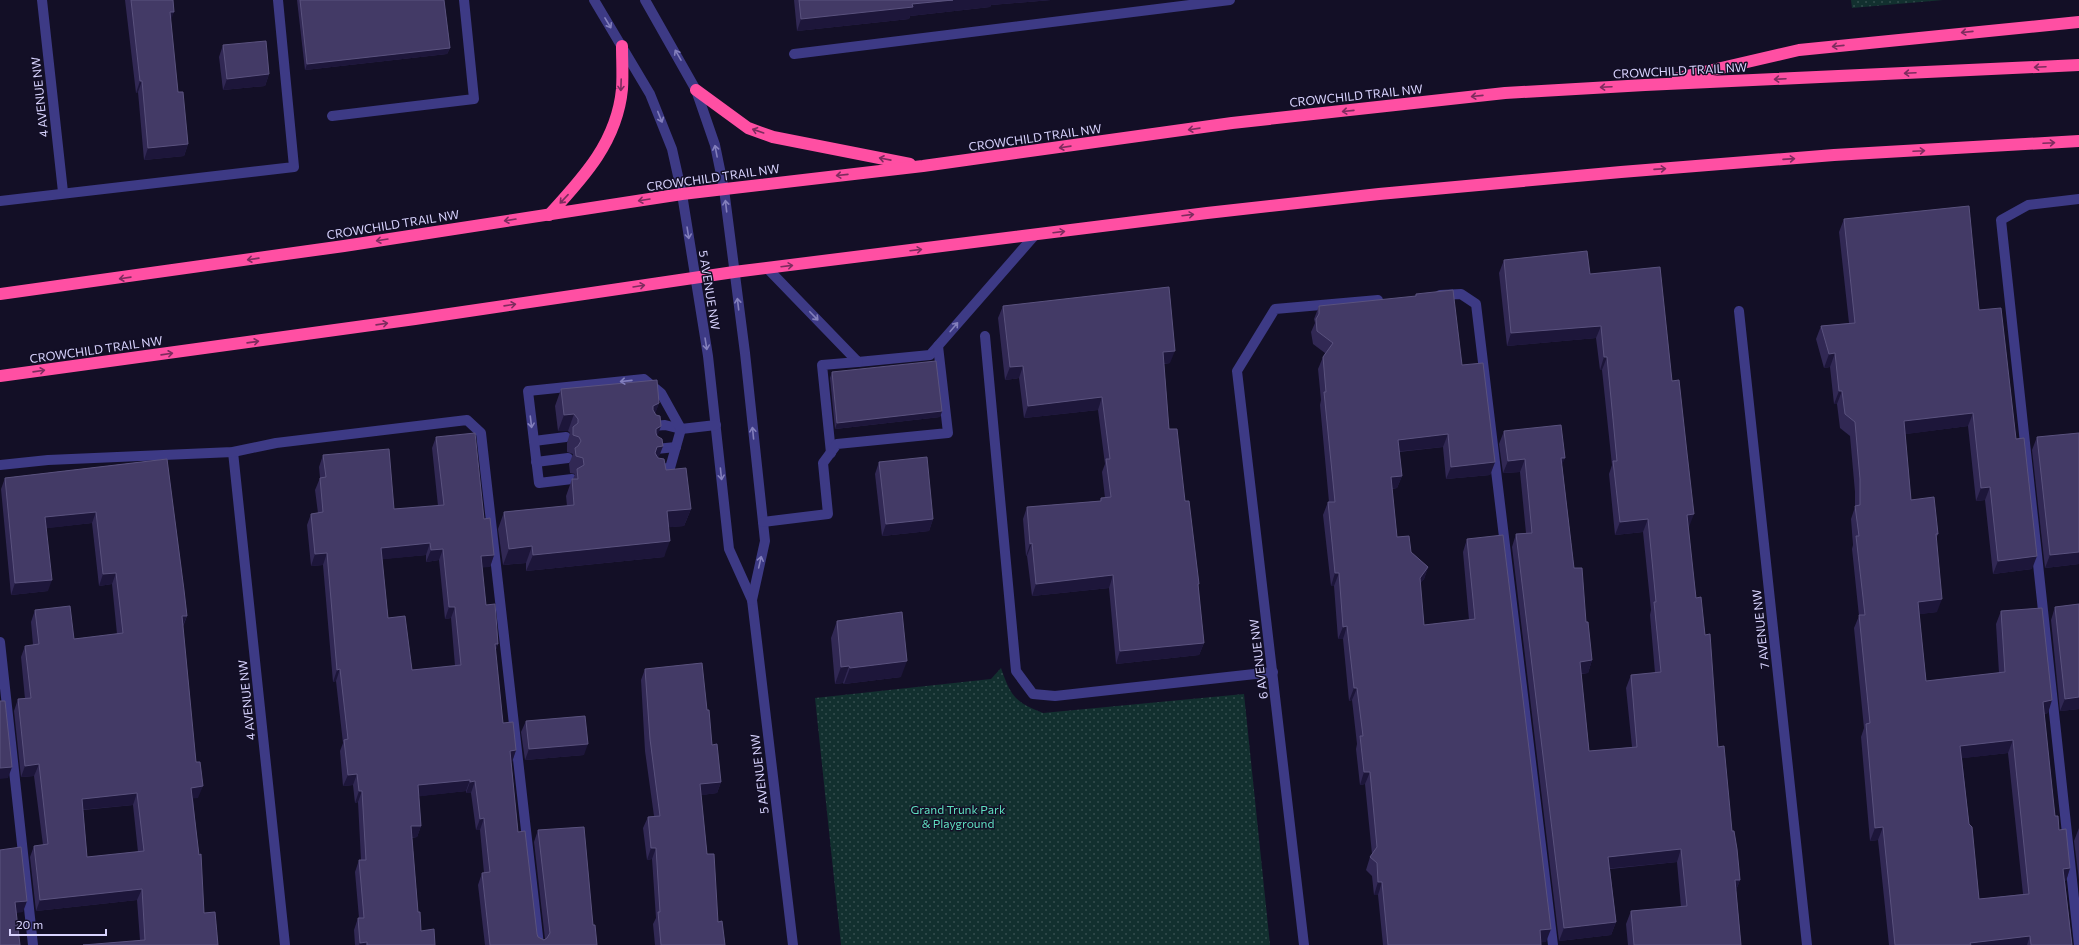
<svg xmlns="http://www.w3.org/2000/svg" width="2079" height="945" viewBox="0 0 2079 945" font-family="Commissioner,sans-serif">
<style>
.park{fill:url(#park-dots)}
.lines{fill:none;stroke-linecap:round;stroke-linejoin:round}
.minor{stroke:#3d3a85;stroke-width:10}
.highway{stroke:#ff4fa3;stroke-width:12}
.wall{fill:#312854;fill-rule:evenodd}
.shaded-wall{fill:#1d163a}
.building{fill:#433a66;stroke:#5a527e;fill-rule:evenodd}
.oneway{stroke:#837fbc}
.oneway2{stroke:#7d2c5e}
.labels{text-anchor:middle;dominant-baseline:central;stroke-width:3;stroke-linejoin:round;paint-order:stroke}
.street-label{font-size:12px;fill:#d9d4ff;stroke:#130f26}
.park-label{font-size:12px;fill:#5fe0c0;stroke:#130f26}
</style>
<defs>
<pattern id="park-dots" width="8" height="8" patternUnits="userSpaceOnUse"><rect width="8" height="8" fill="#12302f"/><path d="M2 2h.1M6 6h.1" fill="none" stroke="#344d4e" stroke-width="1.8" stroke-linecap="round"/></pattern>
</defs>
<rect width="100%" height="100%" fill="#130f26"/>
<g class="park">
<polygon points="1851,0 1943,0 1852,8"/>
<path d="M1001,668c10,29 14,34 42,45l201,-19 26,251h-429l-26,-247 176,-19z"/>
</g>
<g class="lines">
<g class="minor">
<polyline points="42,0 63,192"/>
<polyline points="594,0 650,94 672,149 682,194 708,356 729,549 752,600 793,945"/>
<polyline points="645,0 696,90 715,145 724,189 745,353 765,541 752,600"/>
<polyline points="794,54 1230,0"/>
<polyline points="332,116 474,99 464,0"/>
<polyline points="2079,199 2028,205 2001,220 2079,945"/>
<polyline points="0,201 294,167 278,0"/>
<polyline points="767,268 858,362 930,355 1035,235"/>
<polyline points="1440,295 1461,294 1476,304 1553,945"/>
<polyline points="1739,311 1807,945"/>
<polyline points="985,336 1016,671 1033,694 1055,696 1273,672"/>
<polyline points="653,426 665,425 681,429 716,425"/>
<polyline points="534,441 566,437"/>
<polyline points="656,449 676,447"/>
<polyline points="233,452 285,945"/>
<polyline points="831,453 822,365 858,362"/>
<polyline points="536,462 568,458"/>
<polyline points="0,465 48,460 233,452 276,443 467,420 481,433 539,945"/>
<polyline points="572,479 539,483 528,391 644,379 661,393 681,429 670,468 655,469"/>
<polyline points="763,522 828,514 823,463 837,444 948,433 938,346"/>
<polyline points="0,642 33,945"/>
<polyline points="1304,945 1237,371 1275,309 1378,300"/>
</g>
<g class="highway">
<polyline points="1678,78 1799,50 2079,22"/>
<polyline points="696,90 748,128 773,137 910,164"/>
<path d="M549,215c34,-37 68,-73 73,-126 1,-14 0,-29 0,-43"/>
<polyline points="0,294 344,246 682,194 923,166 1232,123 1505,93 1645,85 2079,65"/>
<polyline points="0,376 415,319 734,272 1207,213 1379,194 1621,172 1834,155 2079,141"/>
</g>
</g>
<g class="wall">
<polygon points="125,0 173,0 170,21 178,92 188,144 184,156 144,160 138,92 136,93"/>
<polygon points="297,0 444,0 450,48 447,54 305,70"/>
<polygon points="794,0 1051,0 991,5 990,7 910,16 909,19 797,31"/>
<polygon points="223,45 269,74 265,86 223,90 219,57"/>
<path d="M1844,219l135,91 53,259 -39,5 -8,-74 -9,1 -8,-75 -63,8 6,66 27,34 -2,5 1,73 -18,2 7,67 73,-8 -3,-49 5,-13 47,102 -4,1 11,102 15,52 -4,13h-1l7,64h-183l-11,-105 -8,1 -9,-104 3,-9 -10,-100 5,-12 -7,-67 1,-4 -2,-26 4,-12v-15l-5,-56 -10,-8 -3,-24h-3l-4,-37 -6,1 -8,-29 5,-13 28,-3 -10,-91zM2008,753l15,141 -44,5 -10,-75 -7,-66z"/>
<polygon points="1504,260 1590,274 1672,381 1689,527 1688,527 1696,598 1705,635 1718,747 1732,831 1740,880 1736,890 1741,945 1628,945 1626,924 1631,911 1681,907 1677,862 1610,869 1616,922 1611,935 1559,941 1512,547 1516,534 1526,533 1520,472 1503,473 1499,444 1504,431 1562,465 1574,568 1586,622 1592,660 1588,673 1581,674 1589,751 1632,747 1626,688 1631,675 1655,673 1650,615 1651,610 1643,532 1615,535 1609,474 1612,465 1602,370 1600,370 1596,338 1507,346 1499,273"/>
<polygon points="1416,294 1462,365 1495,462 1490,475 1446,479 1443,447 1399,452 1402,476 1397,488 1392,489 1397,537 1411,552 1428,567 1424,579 1420,583 1424,625 1469,620 1463,552 1467,539 1546,942 1541,942 1541,945 1383,945 1378,895 1374,895 1372,876 1366,870 1370,857 1372,854 1365,784 1360,785 1356,749 1357,744 1352,700 1349,701 1343,639 1338,639 1334,586 1331,586 1323,515 1328,502 1329,502 1320,405 1321,400 1318,369 1323,357 1325,353 1313,344 1311,332 1315,323 1314,319 1319,306 1415,297"/>
<polygon points="1003,306 1170,363 1164,364 1169,429 1185,501 1198,587 1204,643 1199,655 1116,664 1109,588 1032,596 1027,556 1026,556 1023,519 1027,507 1100,501 1101,498 1105,498 1102,472 1105,464 1098,410 1024,418 1019,378 1005,380 998,318"/>
<polygon points="832,372 942,411 940,417 835,429 830,378"/>
<polygon points="561,389 659,403 655,413 657,436 663,446 658,458 691,509 684,526 669,527 664,557 526,571 526,563 503,565 498,529 504,512 567,506 566,496 572,479 573,479 575,474 570,473 569,464 573,454 567,452 567,443 570,433 568,431 558,431 555,406"/>
<path d="M436,437l48,82 10,36 -4,12h-8l4,38 12,39 -3,8 8,71 13,27 -4,12h-1l7,70 19,102 1,3 6,3 1,-1 -11,-97 4,-12 55,95 4,20h-112l-7,-60 4,-12h2l-4,-43h-4l-5,-37h-5v-2l-47,5 2,30 -4,11 -5,1 6,74 3,19 14,14h-80l-1,-15 4,-12h1l-4,-46 4,-12h2l-3,-58 -3,1 -2,-18 -10,1 -3,-35 3,-8 -7,-62 -3,1 -10,-117 -12,1 -4,-41 4,-11 7,-1 -3,-23 5,-12 -1,-11 4,-12 71,54 44,-3 -6,-58zM426,555v7l13,-2 6,59 6,-1 4,48 -43,4 -24,-52 -6,-59z"/>
<polygon points="2037,437 2079,564 2045,568 2032,450"/>
<path d="M167,459l20,157 -4,11 15,171h-5l11,115 14,32 -78,-5 -3,-40 -101,11 -6,-54 4,-11 9,-1 -9,-69 -13,1 -7,-66 4,-12h7l-4,-42 4,-11 8,-1 -2,-23 4,-12 39,29 43,-5 -5,-50 -13,2 -7,-63 -46,5 2,63 -37,4 -10,-106 4,-11zM133,805l5,47 -51,5 -4,-47z"/>
<polygon points="879,462 933,519 929,531 882,536 875,474"/>
<polygon points="2079,604 2079,709 2060,711 2051,620 2055,607"/>
<polygon points="837,621 901,677 844,684 843,683 835,684 831,638"/>
<polygon points="645,669 707,710 712,745 721,782 717,793 701,795 707,854 718,922 725,945 655,945 653,924 656,918 652,859 647,860 643,828 648,817 654,816 645,751 641,680"/>
<polygon points="526,721 584,755 525,760 521,732"/>
<polygon points="2079,828 2079,880 2074,841"/>
</g>
<g class="shaded-wall">
<polygon points="953,0 1051,0 991,5 990,7 910,16 909,19 797,31 801,19 912,4"/>
<polygon points="170,12 174,12 170,23"/>
<polygon points="450,48 447,54 305,70 307,64"/>
<polygon points="269,74 265,86 223,90 227,79"/>
<polygon points="140,81 142,81 138,92 136,93"/>
<polygon points="188,144 184,156 144,160 148,148"/>
<polygon points="1601,326 1596,338 1507,346 1511,333"/>
<polygon points="1175,351 1170,363 1159,364 1163,352"/>
<polygon points="1835,353 1830,367 1824,368 1829,354"/>
<polygon points="1604,357 1607,357 1602,370 1600,370"/>
<polygon points="1023,366 1019,378 1005,380 1010,367"/>
<polygon points="1839,391 1842,391 1837,404 1834,404"/>
<polygon points="1102,397 1098,410 1024,418 1028,406"/>
<polygon points="659,403 653,420 647,423 653,406"/>
<polygon points="942,411 940,417 835,429 837,423"/>
<polygon points="1973,413 1968,426 1899,435 1904,421"/>
<polygon points="574,414 568,431 558,431 564,415"/>
<polygon points="661,426 655,443 656,429"/>
<polygon points="1448,434 1443,447 1393,452 1398,440"/>
<polygon points="663,446 657,462 655,453 657,447"/>
<polygon points="1561,458 1565,458 1560,470"/>
<polygon points="1525,459 1520,472 1503,473 1508,461"/>
<polygon points="1495,462 1490,475 1446,479 1451,467"/>
<polygon points="1402,476 1397,488 1386,489 1391,477"/>
<polygon points="1990,487 1985,500 1976,501 1981,488"/>
<polygon points="691,509 684,526 661,528 667,511"/>
<polygon points="96,512 92,523 41,529 45,517"/>
<polygon points="1694,514 1689,527 1682,528 1687,515"/>
<polygon points="933,519 929,531 882,536 886,524"/>
<polygon points="1648,519 1643,532 1615,535 1620,522"/>
<polygon points="670,541 664,557 526,571 533,555"/>
<polygon points="430,543 426,555 376,560 381,548"/>
<polygon points="1032,543 1027,556 1026,556 1030,544"/>
<polygon points="532,546 526,563 503,565 509,549"/>
<polygon points="443,549 439,560 426,562 431,550"/>
<polygon points="2079,552 2079,564 2045,568 2050,555"/>
<polygon points="327,553 323,565 311,566 315,554"/>
<polygon points="494,555 490,567 477,568 481,556"/>
<polygon points="2037,556 2032,569 1993,574 1998,561"/>
<polygon points="1428,567 1424,579 1415,590 1420,578"/>
<polygon points="116,573 112,584 99,586 103,574"/>
<polygon points="1335,573 1339,573 1334,586 1331,586"/>
<polygon points="1113,575 1109,588 1032,596 1036,584"/>
<polygon points="52,580 48,591 11,595 15,583"/>
<polygon points="1942,599 1937,612 1913,615 1918,602"/>
<polygon points="449,607 455,607 451,618 445,619"/>
<polygon points="182,616 187,616 182,627"/>
<polygon points="1347,626 1343,639 1338,639 1343,627"/>
<polygon points="1204,643 1199,655 1116,664 1120,651"/>
<polygon points="495,644 498,644 494,655"/>
<polygon points="1592,660 1588,673 1575,674 1580,662"/>
<polygon points="907,661 901,677 844,684 850,668"/>
<polygon points="849,666 843,683 835,684 841,667"/>
<polygon points="340,669 336,681 333,682 337,670"/>
<polygon points="1354,688 1357,688 1352,700 1349,701"/>
<polygon points="2079,697 2079,709 2060,711 2065,699"/>
<polygon points="2052,700 2048,713 2038,715 2043,702"/>
<polygon points="2013,740 2008,753 1956,759 1960,746"/>
<polygon points="588,744 584,755 525,760 529,749"/>
<polygon points="516,750 512,762 505,762 510,751"/>
<polygon points="39,764 34,776 21,777 25,766"/>
<polygon points="12,767 8,778 0,779 0,768"/>
<polygon points="1364,772 1370,772 1365,784 1360,785"/>
<polygon points="357,774 353,785 343,786 348,775"/>
<polygon points="470,780 466,791 414,797 418,785"/>
<polygon points="475,781 471,793 466,793 470,782"/>
<polygon points="721,782 717,793 696,796 700,784"/>
<polygon points="203,786 198,798 187,799 191,788"/>
<polygon points="359,791 362,791 358,802 355,803"/>
<polygon points="137,793 133,805 78,810 82,799"/>
<polygon points="484,818 480,830 476,830 480,819"/>
<polygon points="411,826 421,826 417,837 407,838"/>
<polygon points="1883,827 1878,840 1870,841 1875,828"/>
<polygon points="651,848 656,848 652,859 647,860"/>
<polygon points="1681,849 1677,862 1603,869 1608,857"/>
<polygon points="2070,868 2066,881 2059,882 2063,869"/>
<polygon points="1735,880 1740,880 1735,893"/>
<polygon points="1378,882 1382,882 1378,895 1374,895"/>
<polygon points="142,889 137,900 36,911 40,900"/>
<polygon points="27,901 23,912 11,914 15,902"/>
<polygon points="1616,922 1611,935 1559,941 1564,928"/>
<polygon points="1551,929 1546,942 1535,943 1540,930"/>
<polygon points="2030,936 2027,945 1970,945 1970,943"/>
<polygon points="367,942 366,945 359,945 360,943"/>
</g>
<g class="building">
<polygon points="131,0 173,0 174,12 170,12 178,92 183,92 188,144 148,148 142,81 140,81"/>
<polygon points="300,0 444,0 450,48 307,64"/>
<polygon points="799,0 953,0 912,4 913,7 801,19"/>
<polygon points="266,41 269,74 227,79 223,45"/>
<path d="M1969,206l10,104 22,-2 15,131 8,-1 13,118 -39,5 -8,-74 -9,1 -8,-75 -69,8 7,79 23,-3 4,37h-2l6,65 -24,3 8,79 79,-9 -4,-61 41,-3 10,92 -9,2 12,114h3l1,14 7,-1 4,39 -7,1 9,76h-41l-1,-9 -60,7 1,2h-76l-12,-118 -8,1 -9,-104 4,-1 -11,-108h6l-9,-79h3l-4,-30 5,-1v-26l-5,-57 -10,-8 -3,-23h-3l-4,-38 -6,1 -8,-28 34,-3 -11,-104zM2013,740l16,154 -50,5 -7,-72 -3,-3 -9,-78z"/>
<polygon points="1587,251 1590,274 1660,267 1672,381 1679,380 1687,453 1694,514 1687,515 1696,598 1701,597 1705,635 1710,634 1718,747 1724,746 1732,831 1734,831 1737,849 1740,880 1735,880 1741,945 1634,945 1631,911 1687,906 1681,849 1608,857 1616,922 1564,928 1516,534 1532,533 1525,459 1508,461 1504,431 1561,425 1565,458 1561,458 1574,568 1582,568 1586,622 1588,622 1592,660 1580,662 1589,751 1637,747 1631,675 1661,672 1654,602 1656,602 1648,519 1620,522 1613,461 1617,461 1607,357 1604,357 1601,326 1511,333 1504,260"/>
<polygon points="1169,287 1175,351 1163,352 1169,429 1177,429 1185,501 1189,501 1199,584 1198,584 1204,643 1120,651 1113,575 1036,584 1032,543 1030,544 1027,507 1101,501 1101,498 1111,497 1106,459 1110,459 1102,397 1028,406 1023,366 1010,367 1003,306"/>
<polygon points="1453,290 1462,365 1483,363 1495,462 1451,467 1448,434 1398,440 1402,476 1391,477 1397,537 1409,536 1411,552 1428,567 1420,578 1424,625 1475,619 1467,539 1503,535 1551,929 1540,930 1541,945 1388,945 1382,882 1378,882 1377,863 1370,857 1377,847 1370,772 1364,772 1360,736 1363,736 1357,688 1354,688 1347,626 1343,627 1339,573 1335,573 1328,502 1335,502 1324,392 1326,392 1323,357 1333,343 1317,331 1316,319 1319,314 1319,306 1416,296 1416,294"/>
<polygon points="936,361 942,411 837,423 832,372"/>
<polygon points="657,380 659,403 653,406 653,410 656,415 660,416 661,426 656,429 656,433 657,436 662,439 663,446 657,447 655,453 658,458 664,459 666,470 686,468 691,509 667,511 670,541 533,555 532,546 509,549 504,512 574,505 572,479 578,479 577,469 584,465 583,458 576,456 575,448 578,446 581,441 579,437 573,435 573,427 578,423 578,419 574,414 564,415 561,389"/>
<path d="M475,433l9,86 6,-1 4,37 -13,1 5,49 9,-1 3,40h-3l8,79 10,-1 3,28 -6,1 8,81 7,-1 12,103 1,3 6,3 3,-2 3,-5 -12,-103 46,-3 9,98h2l2,20h-107l-8,-72 8,-1 -6,-54 -4,1 -5,-38 -5,1v-2l-52,5 3,41h-10l7,86h2l1,19 13,-2 1,16h-68v-3l-7,1 -2,-25h6l-5,-58h7l-4,-69h-3l-2,-17 -9,1 -4,-35 4,-1 -8,-70 -3,1 -10,-117 -12,1 -4,-40 12,-2 -3,-34 6,-1 -3,-22 66,-6 5,60 50,-4 -8,-68zM430,543l1,7 12,-1 6,58h6l6,58 -49,5 -7,-54 -17,2 -7,-70z"/>
<polygon points="2079,433 2079,552 2050,555 2037,437"/>
<polygon points="927,457 933,519 886,524 879,462"/>
<path d="M167,459l17,131 3,26h-5l14,146h4l3,24 -12,2 8,67 2,-1 3,59 11,-1 3,33h-135l62,-5 -3,-51 -102,11 -6,-54 14,-2 -9,-80 -14,2 -7,-67 13,-1 -6,-52 14,-2 -4,-34 35,-4 4,33 49,-6 -7,-60 -13,1 -7,-62 -51,5 7,63 -37,3 -10,-105zM137,793l7,58 -57,6 -5,-58z"/>
<polygon points="2079,604 2079,697 2065,699 2055,607"/>
<polygon points="902,612 907,661 850,668 849,666 841,667 837,621"/>
<polygon points="702,663 707,710 709,710 712,745 717,744 721,782 700,784 707,854 714,854 718,922 722,921 725,945 661,945 658,912 660,912 656,848 651,848 648,817 660,816 650,739 645,669"/>
<polygon points="0,701 5,701 12,767 0,768"/>
<polygon points="585,716 588,744 529,749 526,721"/>
<polygon points="21,847 27,901 15,902 20,945 0,945 0,850"/>
</g>
<defs><path id="oneway-shaft" d="M-6 0H5M1.5-3L5.5 0L1.5 3" fill="none" stroke-width="1.6" stroke-linecap="round" stroke-linejoin="round"/></defs>
<g class="oneway">
<use href="#oneway-shaft" transform="translate(608 23) rotate(59)"/>
<use href="#oneway-shaft" transform="translate(678 55) rotate(-120)"/>
<use href="#oneway-shaft" transform="translate(660 117) rotate(68)"/>
<use href="#oneway-shaft" transform="translate(716 151) rotate(-101)"/>
<use href="#oneway-shaft" transform="translate(726 206) rotate(-97)"/>
<use href="#oneway-shaft" transform="translate(688 233) rotate(81)"/>
<use href="#oneway-shaft" transform="translate(738 304) rotate(-97)"/>
<use href="#oneway-shaft" transform="translate(814 316) rotate(46)"/>
<use href="#oneway-shaft" transform="translate(954 327) rotate(-50)"/>
<use href="#oneway-shaft" transform="translate(706 344) rotate(81)"/>
<use href="#oneway-shaft" transform="translate(626 381) rotate(174)"/>
<use href="#oneway-shaft" transform="translate(531 422) rotate(83)"/>
<use href="#oneway-shaft" transform="translate(753 433) rotate(-96)"/>
<use href="#oneway-shaft" transform="translate(721 474) rotate(84)"/>
<use href="#oneway-shaft" transform="translate(760 562) rotate(-77)"/>
</g>
<g class="oneway2">
<use href="#oneway-shaft" transform="translate(1967 32) rotate(174)"/>
<use href="#oneway-shaft" transform="translate(1838 46) rotate(174)"/>
<use href="#oneway-shaft" transform="translate(2040 67) rotate(177)"/>
<use href="#oneway-shaft" transform="translate(1910 73) rotate(177)"/>
<use href="#oneway-shaft" transform="translate(1780 79) rotate(177)"/>
<use href="#oneway-shaft" transform="translate(621 85) rotate(92)"/>
<use href="#oneway-shaft" transform="translate(1606 87) rotate(177)"/>
<use href="#oneway-shaft" transform="translate(1477 96) rotate(174)"/>
<use href="#oneway-shaft" transform="translate(1348 111) rotate(174)"/>
<use href="#oneway-shaft" transform="translate(1194 129) rotate(172)"/>
<use href="#oneway-shaft" transform="translate(758 131) rotate(-161)"/>
<use href="#oneway-shaft" transform="translate(2049 143) rotate(-3)"/>
<use href="#oneway-shaft" transform="translate(1065 147) rotate(172)"/>
<use href="#oneway-shaft" transform="translate(1919 151) rotate(-3)"/>
<use href="#oneway-shaft" transform="translate(885 159) rotate(-169)"/>
<use href="#oneway-shaft" transform="translate(1789 159) rotate(-4)"/>
<use href="#oneway-shaft" transform="translate(1660 169) rotate(-4)"/>
<use href="#oneway-shaft" transform="translate(842 175) rotate(174)"/>
<use href="#oneway-shaft" transform="translate(564 199) rotate(133)"/>
<use href="#oneway-shaft" transform="translate(644 200) rotate(171)"/>
<use href="#oneway-shaft" transform="translate(1188 215) rotate(-7)"/>
<use href="#oneway-shaft" transform="translate(510 220) rotate(171)"/>
<use href="#oneway-shaft" transform="translate(1059 232) rotate(-7)"/>
<use href="#oneway-shaft" transform="translate(382 240) rotate(171)"/>
<use href="#oneway-shaft" transform="translate(916 250) rotate(-7)"/>
<use href="#oneway-shaft" transform="translate(253 259) rotate(172)"/>
<use href="#oneway-shaft" transform="translate(787 266) rotate(-7)"/>
<use href="#oneway-shaft" transform="translate(125 278) rotate(172)"/>
<use href="#oneway-shaft" transform="translate(639 286) rotate(-9)"/>
<use href="#oneway-shaft" transform="translate(510 305) rotate(-8)"/>
<use href="#oneway-shaft" transform="translate(382 324) rotate(-8)"/>
<use href="#oneway-shaft" transform="translate(253 342) rotate(-8)"/>
<use href="#oneway-shaft" transform="translate(167 354) rotate(-8)"/>
<use href="#oneway-shaft" transform="translate(39 371) rotate(-8)"/>
</g>
<g class="labels">
<g class="street-label">
<text transform="translate(1680 70) rotate(-3)">CROWCHILD TRAIL NW</text>
<text transform="translate(1356 95) rotate(-6)">CROWCHILD TRAIL NW</text>
<text transform="translate(39 97) rotate(-96)">4 AVENUE NW</text>
<text transform="translate(1035 137) rotate(-8)">CROWCHILD TRAIL NW</text>
<text transform="translate(713 177) rotate(-8)">CROWCHILD TRAIL NW</text>
<text transform="translate(393 224) rotate(-9)">CROWCHILD TRAIL NW</text>
<text transform="translate(710 290) rotate(81)">5 AVENUE NW</text>
<text transform="translate(96 349) rotate(-8)">CROWCHILD TRAIL NW</text>
<text transform="translate(1760 629) rotate(-96)">7 AVENUE NW</text>
<text transform="translate(1258 659) rotate(-97)">6 AVENUE NW</text>
<text transform="translate(246 700) rotate(-96)">4 AVENUE NW</text>
<text transform="translate(759 774) rotate(-97)">5 AVENUE NW</text>
</g>
<g class="park-label">
<text x="958" y="809">Grand Trunk Park<tspan x="958" dy="14">&amp; Playground</tspan></text>
</g>
</g>
<path d="M10 929v6h96v-6" fill="none" stroke="#d9d4ff" stroke-width="2"/>
<text x="16" y="929" font-size="12" fill="#d9d4ff" stroke="#130f26" stroke-width="3" paint-order="stroke">20 m</text>
</svg>
